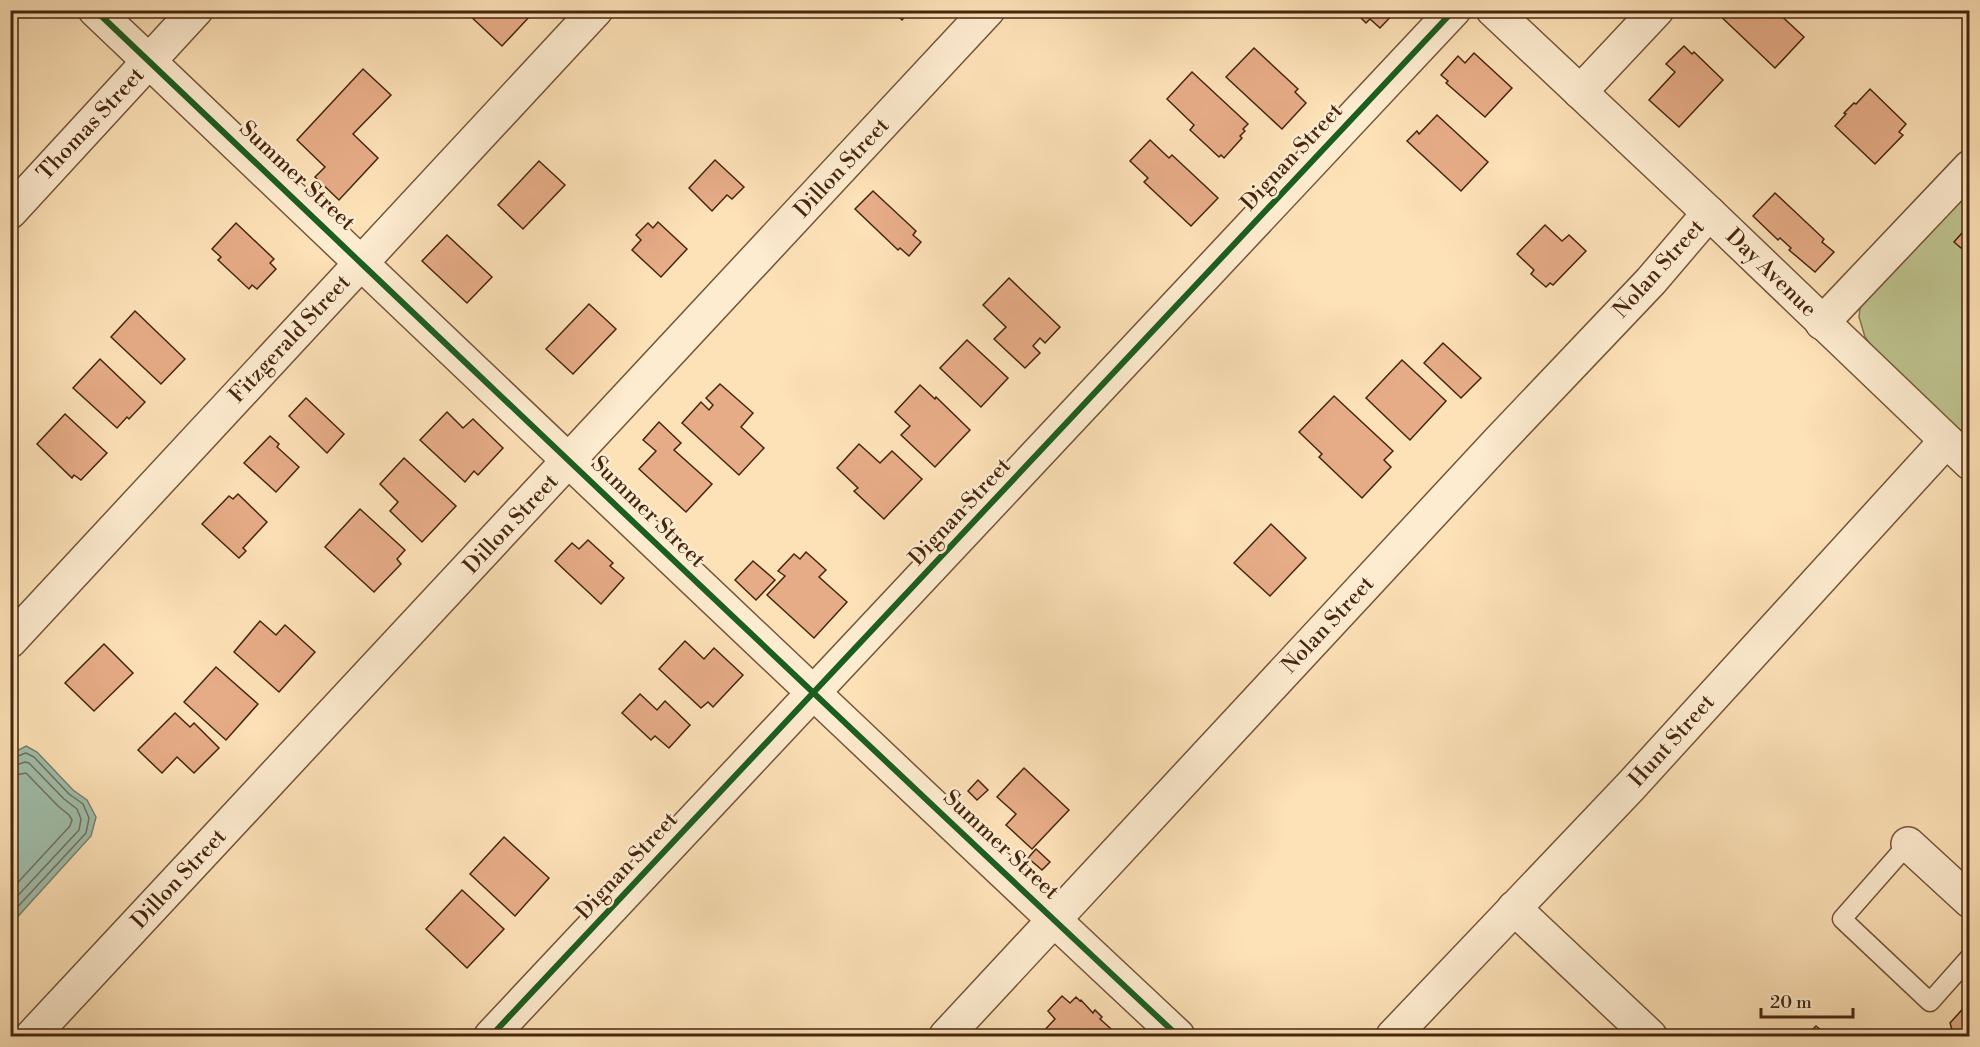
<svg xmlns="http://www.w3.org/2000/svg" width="1980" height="1047" viewBox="0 0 1980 1047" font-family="'Libre Bodoni',serif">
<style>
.green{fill:#bec38f;stroke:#82744f;stroke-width:1.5}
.water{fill:#a0beab;stroke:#7c816d;stroke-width:1.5}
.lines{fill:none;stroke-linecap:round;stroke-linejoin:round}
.shore{stroke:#73725d;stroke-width:1.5}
.building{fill:#e6ac87;stroke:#46260f;stroke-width:1.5}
.service-casing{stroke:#745539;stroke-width:21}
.minor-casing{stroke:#745539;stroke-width:36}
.service{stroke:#feecd0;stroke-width:18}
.minor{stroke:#feecd0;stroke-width:33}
.cycleway-casing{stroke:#feecd0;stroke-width:10}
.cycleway{stroke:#1b5e20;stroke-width:6}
.labels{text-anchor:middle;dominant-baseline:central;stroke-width:5;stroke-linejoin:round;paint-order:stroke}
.street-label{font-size:22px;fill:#46260f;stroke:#feecd0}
</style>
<rect width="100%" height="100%" fill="#fde1b7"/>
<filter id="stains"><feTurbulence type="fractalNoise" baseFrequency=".00333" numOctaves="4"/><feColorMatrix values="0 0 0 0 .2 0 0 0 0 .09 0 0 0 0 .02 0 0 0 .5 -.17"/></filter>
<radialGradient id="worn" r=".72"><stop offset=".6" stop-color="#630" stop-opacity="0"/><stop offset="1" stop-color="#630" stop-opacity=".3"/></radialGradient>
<polygon class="green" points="1969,184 1969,442 1882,360 1865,337 1859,317 1861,299"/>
<polygon class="water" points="26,746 37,752 73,790 87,800 96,817 91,836 11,924 11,754"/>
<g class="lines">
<g class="shore">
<polyline points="10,759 26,753 34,757 69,794 83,804 89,818 86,833 10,915"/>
<polyline points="10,767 25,762 29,763 64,799 77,809 81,819 79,830 10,904"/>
<polyline points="10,776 26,773 58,806 69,815 72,820 70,826 10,891"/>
</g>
</g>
<g class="building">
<polygon points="464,10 527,10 531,15 502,46"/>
<polygon points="892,10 911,10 902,20"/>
<polygon points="1353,10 1397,10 1380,28 1370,19 1366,23"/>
<polygon points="1714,10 1775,10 1804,37 1775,68"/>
<polygon points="1684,46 1692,54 1694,52 1723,80 1679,127 1649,100 1675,72 1666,64"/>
<polygon points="1254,48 1298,89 1295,92 1306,103 1282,129 1226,77"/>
<polygon points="1474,53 1512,88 1485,117 1446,83 1448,81 1441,75 1458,56 1465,63"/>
<polygon points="363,69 391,95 353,134 378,158 339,200 315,177 325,167 297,140"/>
<polygon points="1192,72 1248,124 1243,129 1245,131 1240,136 1242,138 1224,158 1221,155 1219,157 1190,130 1194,125 1167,99"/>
<polygon points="1870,89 1906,124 1899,132 1903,135 1875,164 1835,126 1846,114 1844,113 1854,103 1856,104"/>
<polygon points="1437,115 1488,162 1461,191 1407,141 1417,131 1419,134"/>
<polygon points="1150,140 1169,158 1172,155 1218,198 1191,226 1144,182 1148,178 1130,161"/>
<polygon points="715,160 744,187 732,199 727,195 712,211 689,188"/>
<polygon points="539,161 565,185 523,229 498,205"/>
<polygon points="873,191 916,231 913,235 921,242 909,256 900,248 898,250 855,209"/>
<polygon points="1775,193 1824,239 1822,242 1834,252 1815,272 1789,250 1791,248 1780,238 1778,240 1753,216"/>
<polygon points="658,222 687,249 661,277 632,250 641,240 636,235 648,223 653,228"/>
<polygon points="236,223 274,259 270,263 276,269 257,289 252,285 249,289 218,260 221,257 212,249"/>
<polygon points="1970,224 1970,239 1961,248 1954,242"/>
<polygon points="1545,225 1562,241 1569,235 1586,251 1553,285 1550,283 1546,287 1531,274 1534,270 1517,254"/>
<polygon points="447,235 492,277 467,303 422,261"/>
<polygon points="1009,278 1060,327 1045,343 1040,338 1033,346 1040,353 1025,368 994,339 1006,327 983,305"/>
<polygon points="589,304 616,329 573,374 546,349"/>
<polygon points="135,311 185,359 161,384 111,337"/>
<polygon points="967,340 1008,378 981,407 940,368"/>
<polygon points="1443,343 1481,378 1461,398 1424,363"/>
<polygon points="100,359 145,402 129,419 127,417 117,428 73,388"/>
<polygon points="1402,360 1446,401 1410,440 1366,398"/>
<polygon points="720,384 753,413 741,427 764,448 739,475 682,423 701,402 709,410 713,405 706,398"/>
<polygon points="920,385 935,399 936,397 970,430 935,467 901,435 910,426 895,412"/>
<polygon points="1334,396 1393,451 1384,460 1391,467 1362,498 1319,457 1322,454 1299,432"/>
<polygon points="306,398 344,434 327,453 289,416"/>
<polygon points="447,412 463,428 473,419 503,448 478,475 474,471 465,482 420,440"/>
<polygon points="65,414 107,453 81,480 74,475 72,478 37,444"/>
<polygon points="659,422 681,443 674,450 712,484 686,512 639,469 656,451 643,440"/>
<polygon points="270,436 279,444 277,447 299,467 276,492 244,463"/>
<polygon points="859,444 880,463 892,451 922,479 884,519 854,491 858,488 837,468"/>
<polygon points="404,458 456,506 422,542 390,511 398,502 380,484"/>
<polygon points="238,494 267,522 243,548 246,551 239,558 202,524 229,496 233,499"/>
<polygon points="360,509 405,550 397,559 401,564 374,592 325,547"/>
<polygon points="1271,524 1306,558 1270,596 1234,563"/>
<polygon points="588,540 613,563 610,566 624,578 601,604 555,561 572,543 579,549"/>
<polygon points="806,552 826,570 819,577 847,602 814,638 767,595 785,576 778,571 794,554 800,559"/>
<polygon points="753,561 775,580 756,600 735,580"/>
<polygon points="260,621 276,635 285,625 315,652 279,692 234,652"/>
<polygon points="685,641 704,659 714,648 743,675 713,707 708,702 701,708 659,669"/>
<polygon points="104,644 133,673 94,711 65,683"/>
<polygon points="216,667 258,704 226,740 184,702"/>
<polygon points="640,694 657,710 665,701 690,725 669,748 655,736 651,740 622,713"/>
<polygon points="175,713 190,727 194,723 219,748 194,773 177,757 162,773 138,750"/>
<polygon points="1024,768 1069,810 1032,849 1006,825 1016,814 997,797"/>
<polygon points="978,780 988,790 977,800 968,791"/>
<polygon points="504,837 549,878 515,916 470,874"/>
<polygon points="1036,849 1050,862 1042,870 1028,858"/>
<polygon points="462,890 504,929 467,968 426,929"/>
<polygon points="1062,996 1070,1003 1076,997 1080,1001 1081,1000 1093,1013 1095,1010 1102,1017 1100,1019 1119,1036 1039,1036 1055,1019 1048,1011"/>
<polygon points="1969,1002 1970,1036 1950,1036 1953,1033 1950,1023"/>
<polygon points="1816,1026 1828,1036 1806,1036"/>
</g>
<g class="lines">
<g class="service-casing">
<polyline id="service" points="1908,844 1842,919 1930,1002 1970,957"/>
</g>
<g class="minor-casing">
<g id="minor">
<path d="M95,10c361,343 720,687 1083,1026"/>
<polyline points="1493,10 1709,213 1970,463"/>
<polyline points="1580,92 1657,10"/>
<polyline points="10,212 196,10"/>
<polyline points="1822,323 1970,167"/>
<polyline points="10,641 596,10"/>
<polyline points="1908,844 1970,901"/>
<polyline points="1514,908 1650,1036"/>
<polyline points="32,1036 988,10"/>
<polyline points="491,1036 1454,10"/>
<polyline points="946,1036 1498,442 1651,281 1709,213"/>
<polyline points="1393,1036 1630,787 1946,441"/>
</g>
</g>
<use href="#service" class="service"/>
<use href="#minor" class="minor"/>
<g class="cycleway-casing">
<g id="cycleway">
<path d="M95,10c361,343 720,687 1083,1026"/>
<polyline points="491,1036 1454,10"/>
</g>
</g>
<use href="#cycleway" class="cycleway"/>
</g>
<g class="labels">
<g class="street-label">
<text transform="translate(91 124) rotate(-47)">Thomas Street</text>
<text transform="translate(1292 157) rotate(-47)">Dignan Street</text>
<text transform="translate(842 168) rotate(-47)">Dillon Street</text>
<text transform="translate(297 176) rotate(43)">Summer Street</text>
<text transform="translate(1659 269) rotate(-48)">Nolan Street</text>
<text transform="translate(1771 273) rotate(44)">Day Avenue</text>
<text transform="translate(290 339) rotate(-47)">Fitzgerald Street</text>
<text transform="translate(648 512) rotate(44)">Summer Street</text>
<text transform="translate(960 512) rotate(-47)">Dignan Street</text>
<text transform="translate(511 524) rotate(-47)">Dillon Street</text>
<text transform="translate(1328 625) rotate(-47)">Nolan Street</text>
<text transform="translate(1672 741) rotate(-48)">Hunt Street</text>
<text transform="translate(1001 845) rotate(43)">Summer Street</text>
<text transform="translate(627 866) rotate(-47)">Dignan Street</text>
<text transform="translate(179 879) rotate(-47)">Dillon Street</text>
</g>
</g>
<rect width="1980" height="1047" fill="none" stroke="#fde1b7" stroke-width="36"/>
<rect x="12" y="12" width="1956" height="1023" fill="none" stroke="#46260f" stroke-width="3"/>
<rect x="18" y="18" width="1944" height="1011" fill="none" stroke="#46260f" stroke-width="1.5"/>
<path d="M1761 1008v9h92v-9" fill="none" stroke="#46260f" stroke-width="3"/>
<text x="1770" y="1008" font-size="18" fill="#46260f" stroke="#feecd0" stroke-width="4.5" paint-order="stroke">20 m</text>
<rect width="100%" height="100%" filter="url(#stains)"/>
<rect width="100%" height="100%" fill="url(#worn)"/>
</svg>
